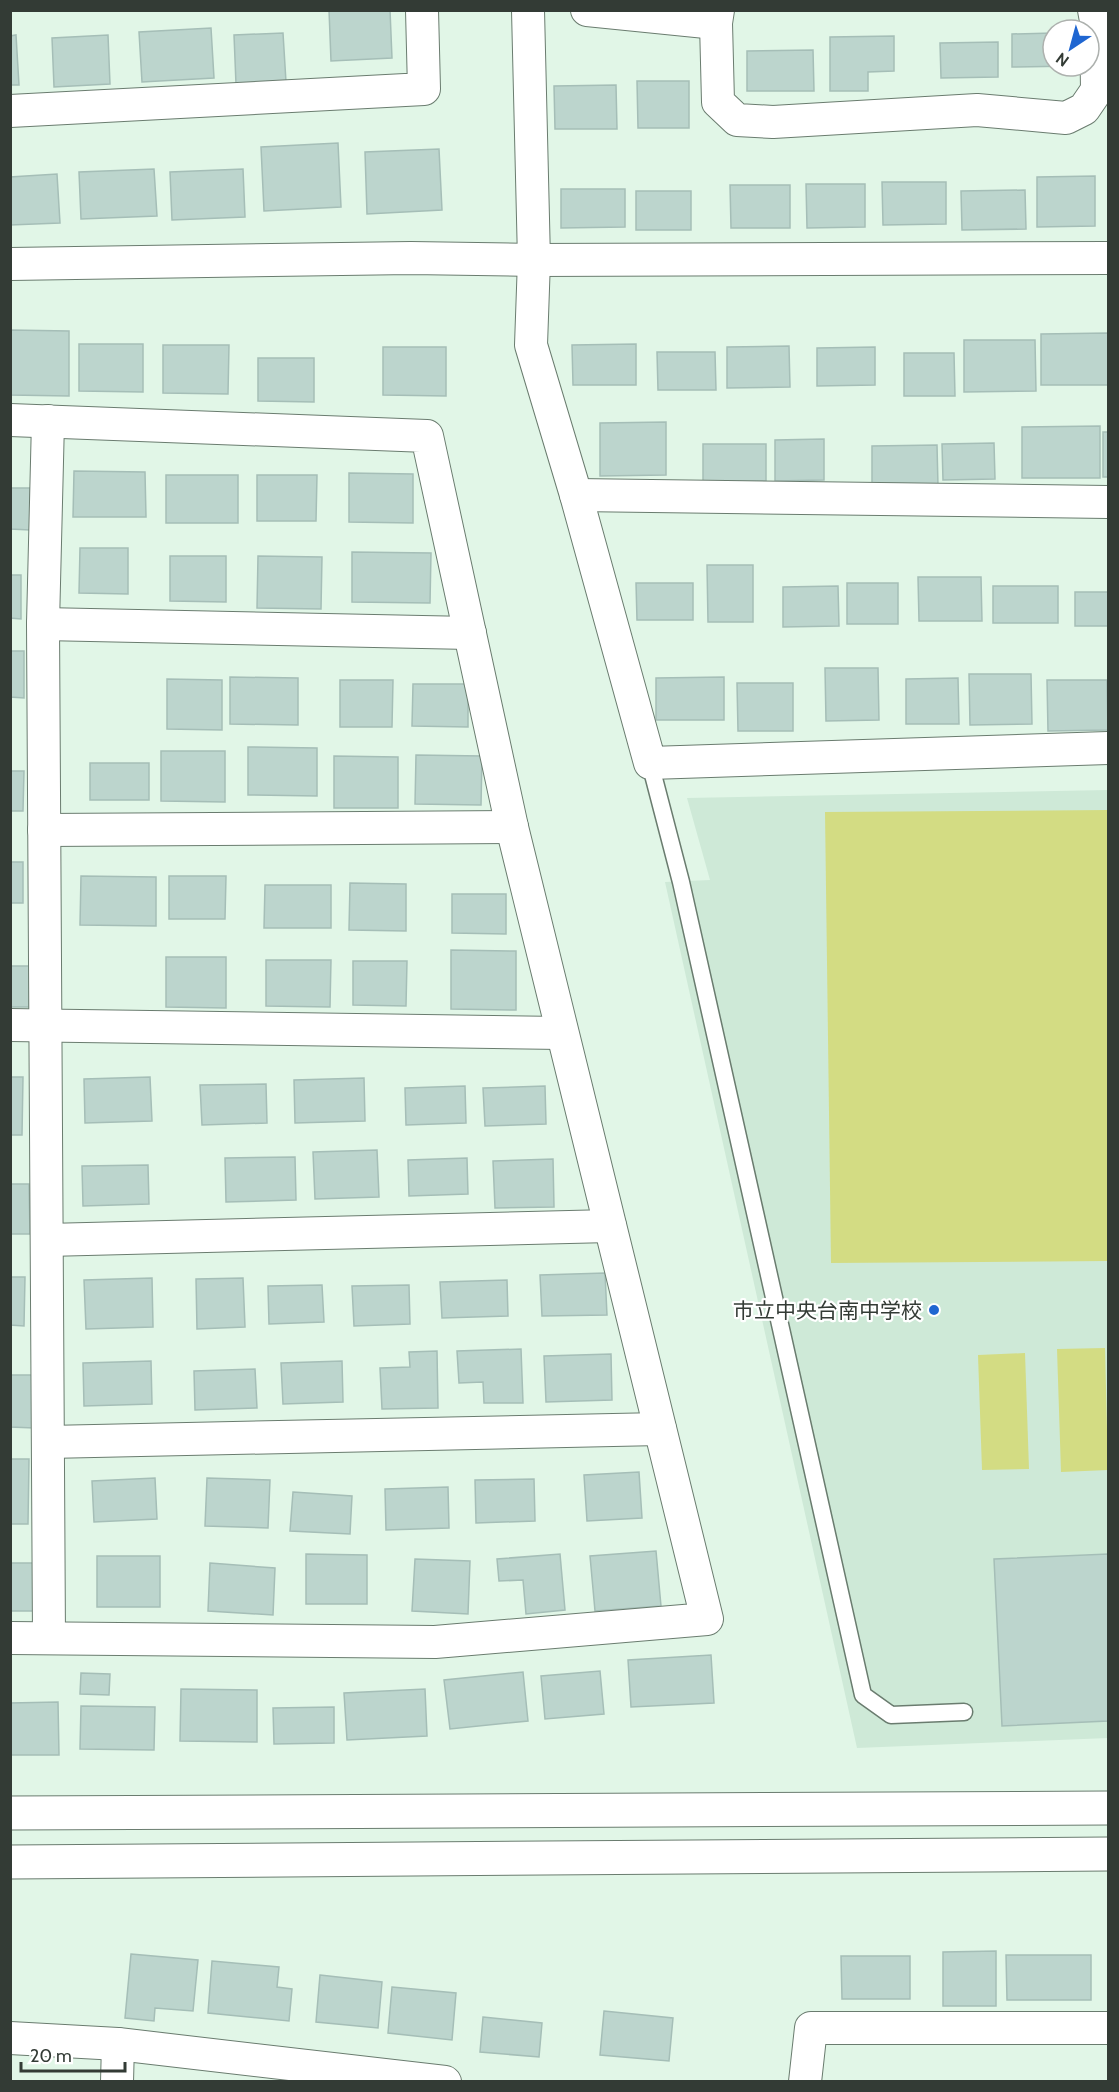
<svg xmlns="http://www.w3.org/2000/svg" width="1119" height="2092" viewBox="0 0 1119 2092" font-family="Cabin,'Noto Sans JP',sans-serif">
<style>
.built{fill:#cee9d7}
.green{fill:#d3dc83}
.building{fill:#bcd5cd;stroke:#a5beb7;stroke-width:1.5}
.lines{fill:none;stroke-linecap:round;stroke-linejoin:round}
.service-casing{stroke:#6a7c6f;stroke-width:19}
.minor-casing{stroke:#6a7c6f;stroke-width:34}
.tertiary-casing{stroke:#6a7c6f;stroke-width:35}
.service{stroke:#fff;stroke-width:16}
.minor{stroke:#fff;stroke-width:32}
.tertiary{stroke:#fff;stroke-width:33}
.poi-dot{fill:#1f66d1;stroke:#fff;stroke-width:2}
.labels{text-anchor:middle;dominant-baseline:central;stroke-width:4.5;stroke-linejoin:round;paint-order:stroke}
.poi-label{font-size:21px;fill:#333b35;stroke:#fff;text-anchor:end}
</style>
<rect width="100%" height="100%" fill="#e1f6e7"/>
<polygon class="built" points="1108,790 1108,1738 857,1748 665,882 710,880 687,798"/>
<g class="green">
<polygon points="1108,810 1108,1261 831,1263 825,812"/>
<polygon points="1105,1348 1108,1470 1061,1472 1057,1349"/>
<polygon points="1025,1353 1029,1469 982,1470 978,1355"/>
</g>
<g class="building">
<polygon points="329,10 390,10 392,58 331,61"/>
<polygon points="211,28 214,78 142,82 139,32"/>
<polygon points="283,33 286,82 236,84 234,35"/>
<polygon points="1053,33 1053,66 1074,66 1012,67 1012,34"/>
<polygon points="16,35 19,85 10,85 10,36"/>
<polygon points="108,35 110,84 54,87 52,38"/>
<polygon points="894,36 894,71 868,72 868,91 830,91 830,37"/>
<polygon points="998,42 998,77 941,78 940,43"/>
<polygon points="813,50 814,91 747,91 747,51"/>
<polygon points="637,81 689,81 689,128 638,128"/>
<polygon points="616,85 617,129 555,129 554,86"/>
<polygon points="338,143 341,207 264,211 261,147"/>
<polygon points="439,149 442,210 367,214 365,152"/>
<polygon points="154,169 157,216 81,219 79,172"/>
<polygon points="243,169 245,217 172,220 170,172"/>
<polygon points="57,174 60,223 10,225 10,177"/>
<polygon points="1095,176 1095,226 1037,227 1037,177"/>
<polygon points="882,182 946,182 946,224 883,225"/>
<polygon points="806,184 865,184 865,227 807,228"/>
<polygon points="730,185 790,185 790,228 731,228"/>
<polygon points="561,189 625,189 625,227 561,228"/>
<polygon points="1025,190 1026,229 962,230 961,191"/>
<rect x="636" y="191" width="55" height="39"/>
<polygon points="10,330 69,331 69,396 10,395"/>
<polygon points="1108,333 1108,385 1041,385 1041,334"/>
<polygon points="964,340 1035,340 1036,391 964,392"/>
<polygon points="79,344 143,344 143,392 79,391"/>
<polygon points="636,344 636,385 573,385 572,345"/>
<polygon points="163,345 229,345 228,394 163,393"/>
<polygon points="789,346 790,387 727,388 727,347"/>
<polygon points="383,347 446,347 446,396 383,395"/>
<polygon points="875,347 875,385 817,386 817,348"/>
<polygon points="657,352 715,352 716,390 658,390"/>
<polygon points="904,353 954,353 955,396 904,396"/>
<polygon points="258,358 314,358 314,402 258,401"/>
<polygon points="666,422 666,475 600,476 600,423"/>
<polygon points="1100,426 1100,478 1022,478 1022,427"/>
<rect x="1103" y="432" width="5" height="45"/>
<polygon points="824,439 824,480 775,481 775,440"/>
<polygon points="994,443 995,479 943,480 942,444"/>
<polygon points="703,444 766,444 766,481 703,482"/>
<polygon points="937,445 938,486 872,486 872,446"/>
<polygon points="74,471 145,472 146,517 73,517"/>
<polygon points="349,473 413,474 413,523 349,522"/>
<rect x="166" y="475" width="72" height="48"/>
<polygon points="257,475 317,475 316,521 257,521"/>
<polygon points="10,488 30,488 30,530 10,529"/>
<polygon points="80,548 128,548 128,594 79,593"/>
<polygon points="352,552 431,553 430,603 352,602"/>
<polygon points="170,556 226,556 226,602 170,601"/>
<polygon points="258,556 322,557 321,609 257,608"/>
<polygon points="707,565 753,565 753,622 708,622"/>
<polygon points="10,575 21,575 21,619 10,618"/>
<polygon points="918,577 981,577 982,621 919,621"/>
<polygon points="636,583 693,583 693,620 637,620"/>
<rect x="847" y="583" width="51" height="41"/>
<polygon points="838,586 839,626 783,627 783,587"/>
<rect x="993" y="586" width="65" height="37"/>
<rect x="1075" y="592" width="33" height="34"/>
<polygon points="10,651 24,651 24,698 10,697"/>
<polygon points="825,668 878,668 879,720 826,721"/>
<polygon points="969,674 1031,674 1032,724 970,725"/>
<polygon points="230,677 298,678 298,725 230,724"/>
<polygon points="724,677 724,720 656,720 656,678"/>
<polygon points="958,678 959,724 906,724 906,679"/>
<polygon points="167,679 222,680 222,730 167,729"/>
<polygon points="340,680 393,680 392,727 340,727"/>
<polygon points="1047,680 1107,680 1108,730 1048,731"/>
<polygon points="737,683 793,683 793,731 738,731"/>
<polygon points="413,684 468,684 468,727 412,726"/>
<polygon points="248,747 317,748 317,796 248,795"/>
<polygon points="161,751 225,751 225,802 161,801"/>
<polygon points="416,755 482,756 481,805 415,804"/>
<polygon points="334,756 398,757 398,808 334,808"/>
<rect x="90" y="763" width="59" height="37"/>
<polygon points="10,771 24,771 23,811 10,811"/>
<rect x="10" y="862" width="13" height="41"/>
<polygon points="81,876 156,877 156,926 80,925"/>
<polygon points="169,876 226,876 225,919 169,919"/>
<polygon points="350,883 406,884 406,931 349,930"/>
<polygon points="265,885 331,885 331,928 264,928"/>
<polygon points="452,894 506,894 506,934 452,933"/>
<polygon points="451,950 516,951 516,1010 451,1009"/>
<polygon points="166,957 226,957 226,1008 166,1007"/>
<polygon points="266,960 331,960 330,1007 266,1006"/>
<polygon points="353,961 407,961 406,1006 353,1005"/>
<rect x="10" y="966" width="19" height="41"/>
<polygon points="10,1077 23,1077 22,1135 10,1135"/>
<polygon points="150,1077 152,1121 85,1123 84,1079"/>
<polygon points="364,1078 365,1121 295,1123 294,1080"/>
<polygon points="266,1084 267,1123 202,1125 200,1085"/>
<polygon points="465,1086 466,1123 406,1125 405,1088"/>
<polygon points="545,1086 546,1124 485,1126 483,1088"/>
<polygon points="377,1150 379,1197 315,1199 313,1152"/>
<polygon points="295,1157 296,1200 226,1202 225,1158"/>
<polygon points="467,1158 468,1194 409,1196 408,1160"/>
<polygon points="553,1159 554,1207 495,1208 493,1161"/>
<polygon points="148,1165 149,1204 83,1206 82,1166"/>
<polygon points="10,1184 29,1184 30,1234 10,1234"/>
<polygon points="605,1273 607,1315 542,1316 540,1275"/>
<polygon points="10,1277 25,1277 24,1326 10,1325"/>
<polygon points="152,1278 153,1327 86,1329 84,1280"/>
<polygon points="243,1278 245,1327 197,1329 196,1279"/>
<polygon points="507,1280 508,1316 442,1318 440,1282"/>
<polygon points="322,1285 324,1322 269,1324 268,1286"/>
<polygon points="409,1285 410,1324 354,1326 352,1286"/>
<polygon points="521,1349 523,1403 484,1403 483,1382 459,1383 457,1351"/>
<polygon points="437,1351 438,1408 382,1409 380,1368 410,1367 409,1352"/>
<polygon points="611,1354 612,1400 546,1402 544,1356"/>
<polygon points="151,1361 152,1404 84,1406 83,1363"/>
<polygon points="342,1361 343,1402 283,1404 281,1363"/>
<polygon points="255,1369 257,1408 195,1410 194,1371"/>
<polygon points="10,1375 35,1375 34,1428 10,1427"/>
<polygon points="10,1459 29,1459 28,1524 10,1524"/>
<polygon points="639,1472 642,1518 587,1521 584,1475"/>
<polygon points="155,1478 157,1519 94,1522 92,1481"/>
<polygon points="207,1478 270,1480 268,1528 205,1526"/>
<polygon points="534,1479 535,1521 476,1523 475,1480"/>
<polygon points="448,1487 449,1528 386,1530 385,1489"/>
<polygon points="293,1492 352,1496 350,1534 290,1531"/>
<polygon points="656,1551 661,1606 595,1611 590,1556"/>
<polygon points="306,1554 367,1555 367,1604 306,1604"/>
<polygon points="560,1554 565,1610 526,1614 523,1580 499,1581 497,1559"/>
<polygon points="1108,1554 1108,1721 1002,1726 994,1559"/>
<rect x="97" y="1556" width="63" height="51"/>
<polygon points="415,1559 470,1561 468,1614 412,1611"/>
<rect x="10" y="1563" width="26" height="48"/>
<polygon points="210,1563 275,1568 273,1615 208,1611"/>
<polygon points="711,1655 714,1703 631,1707 628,1660"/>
<polygon points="600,1671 604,1714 545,1719 541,1676"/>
<polygon points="523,1672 528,1721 450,1729 444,1680"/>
<polygon points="81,1673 110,1674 109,1695 80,1694"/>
<polygon points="181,1689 257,1690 257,1742 180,1741"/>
<polygon points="425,1689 427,1736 347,1740 344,1693"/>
<polygon points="58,1702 59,1755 10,1755 10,1703"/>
<polygon points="81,1706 155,1707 154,1750 80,1749"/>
<polygon points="334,1707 334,1743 274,1744 273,1708"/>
<polygon points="996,1951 996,2006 943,2006 943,1952"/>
<polygon points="131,1954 198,1960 193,2011 155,2008 154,2021 125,2018"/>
<polygon points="1006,1955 1091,1955 1091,2000 1007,2000"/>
<polygon points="841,1956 910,1956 910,1999 842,1999"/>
<polygon points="212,1961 279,1967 277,1987 292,1989 289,2021 208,2013"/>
<polygon points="320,1975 382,1982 378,2028 316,2022"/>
<polygon points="392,1987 456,1993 452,2040 388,2033"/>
<polygon points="604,2011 673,2018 669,2061 600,2055"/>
<polygon points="483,2017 542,2023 539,2057 480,2052"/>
</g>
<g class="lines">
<g class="service-casing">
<polyline id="service" points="650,763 681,882 863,1695 891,1715 964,1712"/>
</g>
<g class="minor-casing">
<g id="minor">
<polyline points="528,10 534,260 531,345 576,495 650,763 1108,748"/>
<polyline points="587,10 716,23"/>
<polyline points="718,10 716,23 718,102 737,120 773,122 977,110 1066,118 1084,109 1097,90 1096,21 1094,10"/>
<polyline points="10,111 424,89 422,10"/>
<polyline points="10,264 411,258 534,260 1108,258"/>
<polyline points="10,420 427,436 512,827 707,1619 435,1642 10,1638"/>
<polyline points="48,421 43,624 49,1637"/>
<polyline points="576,495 1108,502"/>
<polyline points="43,624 470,633"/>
<polyline points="44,830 512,827"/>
<polyline points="10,1025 561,1033"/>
<polyline points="47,1240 610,1226"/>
<polyline points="48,1442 660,1429"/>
<polyline points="10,2038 118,2044 445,2082"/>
<polyline points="117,2082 118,2044"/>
<polyline points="805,2082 811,2028 1108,2028"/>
</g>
</g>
<g class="tertiary-casing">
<g id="tertiary">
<polyline points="10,1813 1108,1808"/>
<polyline points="10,1862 1108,1854"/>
</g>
</g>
<use href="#service" class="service"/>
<use href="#minor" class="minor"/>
<use href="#tertiary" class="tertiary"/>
</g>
<circle class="poi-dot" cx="934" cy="1310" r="6"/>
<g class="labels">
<g class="poi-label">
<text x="922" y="1310">市立中央台南中学校</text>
</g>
</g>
<rect width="1119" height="2092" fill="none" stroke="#333b35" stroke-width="24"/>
<g transform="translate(1071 48) rotate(216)"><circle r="28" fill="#ffffff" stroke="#adb1ae" stroke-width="1.5"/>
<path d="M0-4.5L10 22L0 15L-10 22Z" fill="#1f66d1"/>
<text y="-9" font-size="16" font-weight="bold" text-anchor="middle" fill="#333b35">N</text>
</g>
<path d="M21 2062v9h104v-9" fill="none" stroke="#333b35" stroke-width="3"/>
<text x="30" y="2062" font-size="18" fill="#333b35" stroke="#ffffff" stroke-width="4.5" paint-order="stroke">20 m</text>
</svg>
